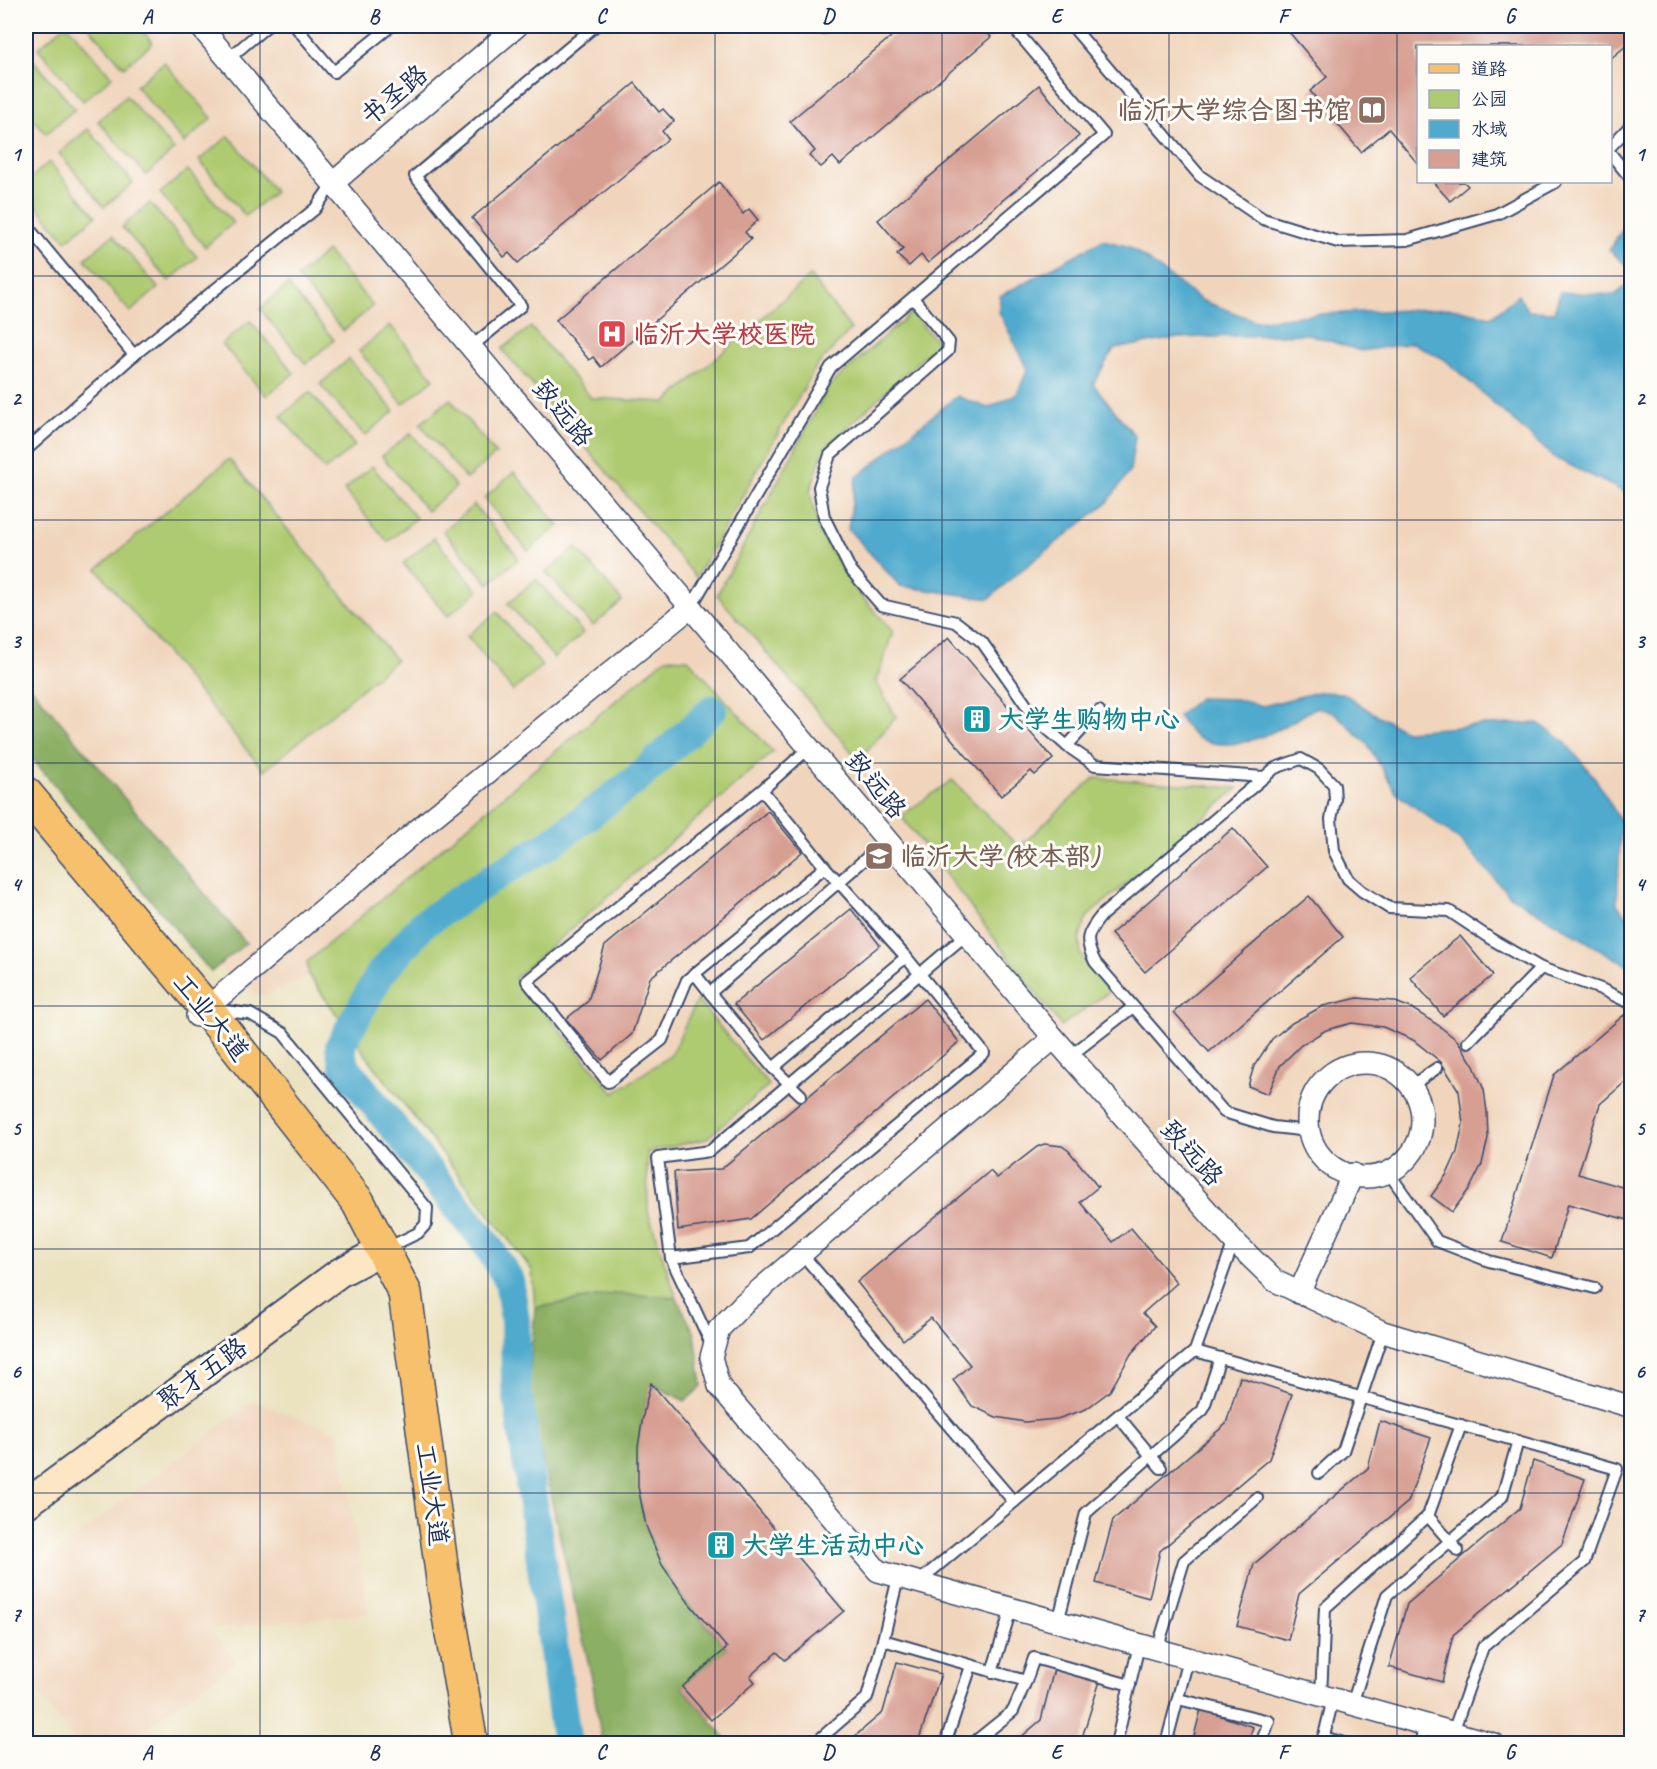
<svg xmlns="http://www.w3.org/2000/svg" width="1657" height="1769" viewBox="0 0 1657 1769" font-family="Caveat,'LXGW WenKai TC',sans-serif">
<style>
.built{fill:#f0d5bc;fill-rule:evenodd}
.green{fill:#afcb71;stroke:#657d68;stroke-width:1.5}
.forest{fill:#8baf63;stroke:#536f60;stroke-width:1.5}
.water{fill:#4faacd;stroke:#356c96;stroke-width:1.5}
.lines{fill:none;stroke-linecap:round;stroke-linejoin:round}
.river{stroke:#4faacd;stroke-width:30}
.building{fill:#d79e92}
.lane-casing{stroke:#3a4a6d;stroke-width:14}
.street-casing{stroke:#3a4a6d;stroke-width:24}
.secondary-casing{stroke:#3a4a6d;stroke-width:32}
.primary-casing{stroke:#3a4a6d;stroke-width:36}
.lane{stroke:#fff;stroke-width:10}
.street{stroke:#fff;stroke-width:21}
.secondary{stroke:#fce6c4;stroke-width:28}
.primary{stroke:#f7c06c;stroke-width:33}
.grid{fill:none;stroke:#1b2f5e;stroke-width:1.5;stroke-opacity:0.55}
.labels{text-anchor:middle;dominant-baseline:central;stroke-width:6;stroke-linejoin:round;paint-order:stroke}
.street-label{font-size:26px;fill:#1b2f5e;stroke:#fdfcf7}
.education-label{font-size:26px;font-weight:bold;fill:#785e54;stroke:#fdfcf7;text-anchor:end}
.health-label{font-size:26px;font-weight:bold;fill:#be3a42;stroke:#fdfcf7;text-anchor:start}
.culture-label{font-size:26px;font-weight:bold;fill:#0d838f;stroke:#fdfcf7;text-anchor:start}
.neatline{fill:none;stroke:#1b2f5e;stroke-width:2}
.grid-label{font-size:20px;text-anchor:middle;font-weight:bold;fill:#1b2f5e}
</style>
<rect width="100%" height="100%" fill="#fdfcf7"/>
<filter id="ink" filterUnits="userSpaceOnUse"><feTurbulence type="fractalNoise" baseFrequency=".0167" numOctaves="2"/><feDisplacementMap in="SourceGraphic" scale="12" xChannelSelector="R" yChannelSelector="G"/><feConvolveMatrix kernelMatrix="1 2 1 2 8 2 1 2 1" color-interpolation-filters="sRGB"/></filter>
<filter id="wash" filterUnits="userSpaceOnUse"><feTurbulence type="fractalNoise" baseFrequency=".008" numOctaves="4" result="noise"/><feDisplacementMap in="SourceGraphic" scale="24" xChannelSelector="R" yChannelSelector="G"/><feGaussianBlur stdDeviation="1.35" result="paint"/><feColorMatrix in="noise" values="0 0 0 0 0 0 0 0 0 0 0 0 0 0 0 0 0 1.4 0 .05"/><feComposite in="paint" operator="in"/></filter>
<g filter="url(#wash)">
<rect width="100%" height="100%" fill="#ebe2c0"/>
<g class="built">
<path d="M26,26h1605v1717h-1054l-49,-348 7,-87 -3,-38 -166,-215 -56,-78 -51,19 -33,-22 -200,-235zM1418,46h192v136h-192z"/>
<polygon points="252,1401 338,1432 369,1613 210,1629 237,1661 124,1743 76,1743 26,1677 26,1579 58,1551"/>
</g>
<g class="green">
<polygon points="64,26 68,26 112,77 83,101 38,48"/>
<polygon points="88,26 138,26 153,43 124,67"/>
<polygon points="28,54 75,109 46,134 26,111 26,57"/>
<polygon points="164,62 212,118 184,143 136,86"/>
<polygon points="126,96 174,150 146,175 98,121"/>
<polygon points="88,129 133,183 104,207 59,153"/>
<polygon points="229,136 275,192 245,216 199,160"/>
<polygon points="49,162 96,216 66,241 26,193 26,182"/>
<polygon points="188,170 233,223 205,247 160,193"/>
<polygon points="150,203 197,257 169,281 122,227"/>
<polygon points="113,235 158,288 130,312 85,259"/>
<polygon points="327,251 373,306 343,331 297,277"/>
<polygon points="810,276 851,329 816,367 696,577 502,349 531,327 591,398 666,402"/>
<polygon points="288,285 334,340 306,364 260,309"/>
<polygon points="911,313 938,343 824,449 810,491 819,532 860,595 893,631 876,682 896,717 859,760 717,595 829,386"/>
<polygon points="250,321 294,373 266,396 222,344"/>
<polygon points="390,325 434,379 403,404 359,351"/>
<polygon points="349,359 394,411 365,436 320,384"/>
<polygon points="310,392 355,446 325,470 281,416"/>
<polygon points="450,399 496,454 466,479 420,424"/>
<polygon points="411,433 456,487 427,511 382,456"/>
<polygon points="229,459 396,660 264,771 97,569"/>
<polygon points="372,466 416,518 388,542 344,490"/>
<polygon points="514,472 559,526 528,551 484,498"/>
<polygon points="474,505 519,558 489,584 443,531"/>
<polygon points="434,538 478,591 448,616 403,563"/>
<polygon points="576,547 622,601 593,626 546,572"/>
<polygon points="536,579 583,633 554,658 508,603"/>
<polygon points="497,612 542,666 513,691 467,636"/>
<polygon points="666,658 688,659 773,752 515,978 614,1093 671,1055 697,1000 769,1085 706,1139 647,1152 648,1212 676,1297 614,1294 535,1308 532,1270 366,1055 309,976 307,962"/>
<polygon points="1094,778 1238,788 1087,917 1079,939 1081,955 1110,991 1061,1026 901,816 952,780 1019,847"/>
</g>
<g class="forest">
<polygon points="26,681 246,943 211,972 26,751"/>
<path d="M614,1294l62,3 19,37 7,52 -17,15 -34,-17c-18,63 -19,120 11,180 15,31 42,58 65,84l-45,39 48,56h-128l-10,-64 -64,-284 7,-87z"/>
</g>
<g class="water">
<polygon points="1622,230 1631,234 1631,269 1609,250"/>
<polygon points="1103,240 1130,247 1201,300 1256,321 1318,314 1452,308 1491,317 1518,295 1528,311 1554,312 1560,292 1615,295 1631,281 1631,495 1555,458 1444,359 1412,343 1361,351 1308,334 1176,338 1114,349 1093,384 1135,436 1130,471 1107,503 1014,576 989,599 900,586 848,529 856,478 957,396 988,408 1017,394 1028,369 999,312 1000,296"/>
<path d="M1318,692l25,1 30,20 32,18 80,-6 53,-2 25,17 32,38 26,44 -4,82 14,17v47l-121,-72 -50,-56 -63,-46 -29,-49 -32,-31 -20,-7c-32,21 -81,51 -120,30 -7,-4 -13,-15 -18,-21l21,-18 37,1 27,7z"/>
</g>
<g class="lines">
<polyline class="river" points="567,1744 516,1384 515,1321 509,1280 484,1240 344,1066 340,1046 380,974 423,924 494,877 551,843 637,779 712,710"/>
</g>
<g id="blocks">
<g class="building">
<polygon points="789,26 847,26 842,29 825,34 808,33"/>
<polygon points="904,26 982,26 991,37 840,165 833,157 821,167 809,156 815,151 790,121"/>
<polygon points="1284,26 1632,26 1632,41 1610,59 1610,46 1418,46 1418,164 1389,129 1361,152 1310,91 1327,77"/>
<polygon points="635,83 659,112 663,109 674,121 662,131 668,139 518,263 509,253 504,257 472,218"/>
<polygon points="1039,85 1079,136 928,263 921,255 909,266 897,255 903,249 878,220"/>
<polygon points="719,182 743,214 749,209 758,220 745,232 751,239 601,367 593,357 589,360 556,320"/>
<polygon points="1433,182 1464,182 1468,186 1450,201"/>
<polygon points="949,637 1053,759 1035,775 1031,771 1001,796 900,679"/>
<polygon points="768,811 802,852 650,978 632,1034 602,1060 566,1019 588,1001 605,946"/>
<polygon points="1233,828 1267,867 1145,972 1111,934"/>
<polygon points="1309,896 1343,937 1209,1052 1174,1012"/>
<polygon points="851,909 880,945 764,1040 734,1004"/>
<polygon points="1460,936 1493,975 1443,1016 1410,977"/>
<polygon points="1358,998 1393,1001 1411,1008 1438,1025 1458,1041 1474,1066 1484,1090 1487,1112 1488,1138 1482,1164 1470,1188 1452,1212 1431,1196 1447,1174 1457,1152 1463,1124 1459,1091 1441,1062 1413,1040 1383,1027 1352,1023 1326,1030 1301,1045 1280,1066 1268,1094 1248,1086 1254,1066 1272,1039 1292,1023 1323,1006"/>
<polygon points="925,999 959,1042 751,1219 678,1230 674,1172 721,1169"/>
<polygon points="1624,1015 1632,1024 1632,1076 1600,1104 1578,1174 1632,1190 1632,1221 1568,1204 1552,1258 1502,1242 1554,1075"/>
<polygon points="1044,1144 1062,1146 1069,1151 1098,1187 1080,1202 1113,1242 1131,1228 1177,1283 1143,1313 1155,1326 1131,1354 1110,1391 1086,1409 1057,1419 1025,1422 996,1417 972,1406 953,1380 970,1365 931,1318 903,1340 857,1282 990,1171 997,1178 1037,1147"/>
<polygon points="1240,1377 1292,1394 1269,1459 1160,1551 1149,1598 1096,1583 1113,1520 1226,1424"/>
<polygon points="651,1383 844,1611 785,1660 777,1652 750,1676 755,1682 711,1720 682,1687 727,1648 689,1603 662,1565 646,1526 638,1487 638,1447 644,1410"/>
<polygon points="1380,1421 1431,1438 1408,1502 1299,1594 1288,1640 1237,1626 1254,1564 1368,1468"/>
<polygon points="1533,1461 1585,1479 1562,1544 1453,1635 1442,1682 1389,1667 1407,1604 1520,1508"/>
<polygon points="897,1662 941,1674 918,1742 846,1744 883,1712"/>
<polygon points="1054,1669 1100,1681 1080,1744 1013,1744 1041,1720"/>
<polygon points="1201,1709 1253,1727 1247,1744 1192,1744"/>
</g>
</g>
</g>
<g filter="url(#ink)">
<use href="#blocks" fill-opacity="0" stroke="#3a4a6d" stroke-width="1.5"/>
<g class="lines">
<g class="lane-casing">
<g id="lane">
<polyline points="295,26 334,72 391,26"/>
<polyline points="1072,26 1200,176 1263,219 1338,242 1407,240 1497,214 1556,182"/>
<polyline points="228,59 267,26"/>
<polyline points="1610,147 1632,124"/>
<polyline points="1610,153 1632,180"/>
<polyline points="26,225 134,355"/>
<polyline points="913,298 949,342 948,351 830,455 819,487 824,517 850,569 881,605 956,622 982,642 1036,719 1067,746 1095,765 1264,777"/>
<polyline points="471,347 521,306 415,176 595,26"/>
<polyline points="26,450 134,355 315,209 333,183"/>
<polyline points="691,607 831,367 1104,135 1012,26"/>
<polyline points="1067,746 1099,711"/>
<polyline points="762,790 825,867 687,980 662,1040 608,1082 527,981 762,790 809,748"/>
<polyline points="825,867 906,957 773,1068 710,993 840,881 887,840"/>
<polyline points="695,974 710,993"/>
<polyline points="218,1010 250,1014 283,1033 427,1208 426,1224 418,1233 385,1249"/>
<polyline points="1468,1042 1541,968"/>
<polyline points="1070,1056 1133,1007"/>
<polyline points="773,1068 801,1095"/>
<polyline points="1411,1086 1437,1068"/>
<path d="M1309,1131l-36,-4 -49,-15 -129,-150c-11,-22 -9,-28 7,-47l173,-147 26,-9 18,10 15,16 1,15 -4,19 3,32 14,28 14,12 27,17 60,3 42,28 50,29 60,21 31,15"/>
<polyline points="1388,1172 1437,1241 1489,1261 1595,1288"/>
<polyline points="802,1254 1014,1502"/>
<polyline points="671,1258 749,1248 984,1053 906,957"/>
<polyline points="712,1346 671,1258 658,1158 710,1151 967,934"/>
<polyline points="1195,1351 1617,1469 1584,1562 1483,1647 1453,1732"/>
<polyline points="1118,1416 1161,1468"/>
<polyline points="1319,1473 1343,1451 1383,1332"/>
<polyline points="1428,1516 1458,1551"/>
<polyline points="898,1578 883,1640 1026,1681 1034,1658 1130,1685"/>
<polyline points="917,1583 1195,1351 1234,1241"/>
<polyline points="1058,1622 1086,1513 1203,1410 1220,1358"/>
<polyline points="1157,1650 1184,1561 1257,1498"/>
<polyline points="992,1672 1011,1609"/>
<polyline points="1321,1696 1325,1608 1428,1516 1461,1425"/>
<polyline points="1178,1699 1269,1721 1261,1744"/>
<polyline points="1352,1704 1387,1595 1502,1497 1518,1441"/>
<polyline points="1323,1737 1347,1744"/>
<polyline points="814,1744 867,1698 883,1640"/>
<polyline points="945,1744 971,1666"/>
<polyline points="972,1744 1013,1711 1026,1681"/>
<polyline points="1116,1744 1139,1645"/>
<polyline points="1166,1744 1188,1659"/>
<polyline points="1322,1744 1333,1699"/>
<polyline points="1420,1744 1425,1725"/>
</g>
</g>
<g class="street-casing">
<g id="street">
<polyline points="200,26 1054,1038 1234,1241 1275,1281 1383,1332 1632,1407"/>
<polyline points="333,183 517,26"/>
<polyline points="197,1016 427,822 691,607"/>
<polyline points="1054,1038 743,1304 719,1329 711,1357 719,1386 878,1571 1494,1744"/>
<circle cx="1365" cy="1120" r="57"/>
<polyline points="1299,1293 1353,1174"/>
</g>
</g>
<g class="secondary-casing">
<polyline id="secondary" points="26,1504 339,1273 382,1250"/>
</g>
<g class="primary-casing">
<polyline id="primary" points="26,794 206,1008 358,1202 405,1293 444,1587 471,1744"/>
</g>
<use href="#lane" class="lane"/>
<use href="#street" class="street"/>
<use href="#secondary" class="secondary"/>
<use href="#primary" class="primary"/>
</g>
</g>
<path class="grid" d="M260,26v1718M488,26v1718M715,26v1718M942,26v1718M1169,26v1718M1397,26v1718M26,276h1606M26,520h1606M26,763h1606M26,1006h1606M26,1249h1606M26,1493h1606"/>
<defs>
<g id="library-square" transform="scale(1.5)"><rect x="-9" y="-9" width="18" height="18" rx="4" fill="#8d6e63" stroke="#fdfcf7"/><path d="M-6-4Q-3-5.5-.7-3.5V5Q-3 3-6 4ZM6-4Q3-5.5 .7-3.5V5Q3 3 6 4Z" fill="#fff"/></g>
<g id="hospital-square" transform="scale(1.5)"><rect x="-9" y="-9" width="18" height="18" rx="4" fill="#e0444e" stroke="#fdfcf7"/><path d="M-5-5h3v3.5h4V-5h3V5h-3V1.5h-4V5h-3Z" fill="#fff"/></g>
<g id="building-square" transform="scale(1.5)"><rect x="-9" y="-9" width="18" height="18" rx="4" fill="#0f9aa8" stroke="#fdfcf7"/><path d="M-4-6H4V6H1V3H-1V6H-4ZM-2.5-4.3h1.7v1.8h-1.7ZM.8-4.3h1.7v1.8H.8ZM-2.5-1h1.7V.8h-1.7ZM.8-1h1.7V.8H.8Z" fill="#fff"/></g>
<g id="university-square" transform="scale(1.5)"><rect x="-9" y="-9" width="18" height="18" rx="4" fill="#8d6e63" stroke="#fdfcf7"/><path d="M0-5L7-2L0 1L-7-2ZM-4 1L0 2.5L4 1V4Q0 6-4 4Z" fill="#fff"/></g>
</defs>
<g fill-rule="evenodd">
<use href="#library-square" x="1372" y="110"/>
<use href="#hospital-square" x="612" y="334"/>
<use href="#building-square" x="977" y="719"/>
<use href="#university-square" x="879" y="856"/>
<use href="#building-square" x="721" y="1545"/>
</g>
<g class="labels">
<g class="street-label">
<text transform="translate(394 95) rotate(-40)">书圣路</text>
<text transform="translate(563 413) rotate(50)">致远路</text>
<text transform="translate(876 785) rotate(50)">致远路</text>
<text transform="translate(211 1017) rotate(51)">工业大道</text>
<text transform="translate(1192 1153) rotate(48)">致远路</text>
<text transform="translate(202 1374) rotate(-36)">聚才五路</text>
<text transform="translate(432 1494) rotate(82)">工业大道</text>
</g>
<g class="education-label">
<text x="1351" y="110">临沂大学综合图书馆</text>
<text x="900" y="856" text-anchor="start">临沂大学(校本部)</text>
</g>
<g class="health-label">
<text x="633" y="334">临沂大学校医院</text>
</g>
<g class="culture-label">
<text x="998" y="719">大学生购物中心</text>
<text x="742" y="1545">大学生活动中心</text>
</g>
</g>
<rect width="1657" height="1769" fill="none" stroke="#fdfcf7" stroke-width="66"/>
<rect x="1417" y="45" width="195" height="138" fill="#fdfcf7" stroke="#a3aaba" stroke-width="1.5"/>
<rect x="1429" y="64" width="30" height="9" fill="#f7c06c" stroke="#a3aaba" stroke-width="1.5"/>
<text x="1471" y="75" font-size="18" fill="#1b2f5e">道路</text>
<rect x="1429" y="90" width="30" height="18" fill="#afcb71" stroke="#a3aaba" stroke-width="1.5"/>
<text x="1471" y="105" font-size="18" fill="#1b2f5e">公园</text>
<rect x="1429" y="120" width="30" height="18" fill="#4faacd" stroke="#a3aaba" stroke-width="1.5"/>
<text x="1471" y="135" font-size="18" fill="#1b2f5e">水域</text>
<rect x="1429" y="150" width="30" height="18" fill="#d79e92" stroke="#a3aaba" stroke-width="1.5"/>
<text x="1471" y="165" font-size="18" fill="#1b2f5e">建筑</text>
<rect x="33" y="33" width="1591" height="1703" class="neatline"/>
<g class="grid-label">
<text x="147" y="23">A</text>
<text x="374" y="23">B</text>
<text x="601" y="23">C</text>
<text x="828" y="23">D</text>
<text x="1056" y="23">E</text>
<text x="1283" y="23">F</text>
<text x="1510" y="23">G</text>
<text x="16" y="161">1</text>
<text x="1640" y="161">1</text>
<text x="16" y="405">2</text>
<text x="1640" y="405">2</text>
<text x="16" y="648">3</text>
<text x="1640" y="648">3</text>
<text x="16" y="891">4</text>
<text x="1640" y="891">4</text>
<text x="16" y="1135">5</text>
<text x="1640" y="1135">5</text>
<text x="16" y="1378">6</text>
<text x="1640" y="1378">6</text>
<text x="16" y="1621">7</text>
<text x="1640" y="1621">7</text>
<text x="147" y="1759">A</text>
<text x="374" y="1759">B</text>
<text x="601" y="1759">C</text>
<text x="828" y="1759">D</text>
<text x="1056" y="1759">E</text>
<text x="1283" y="1759">F</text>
<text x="1510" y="1759">G</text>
</g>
</svg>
